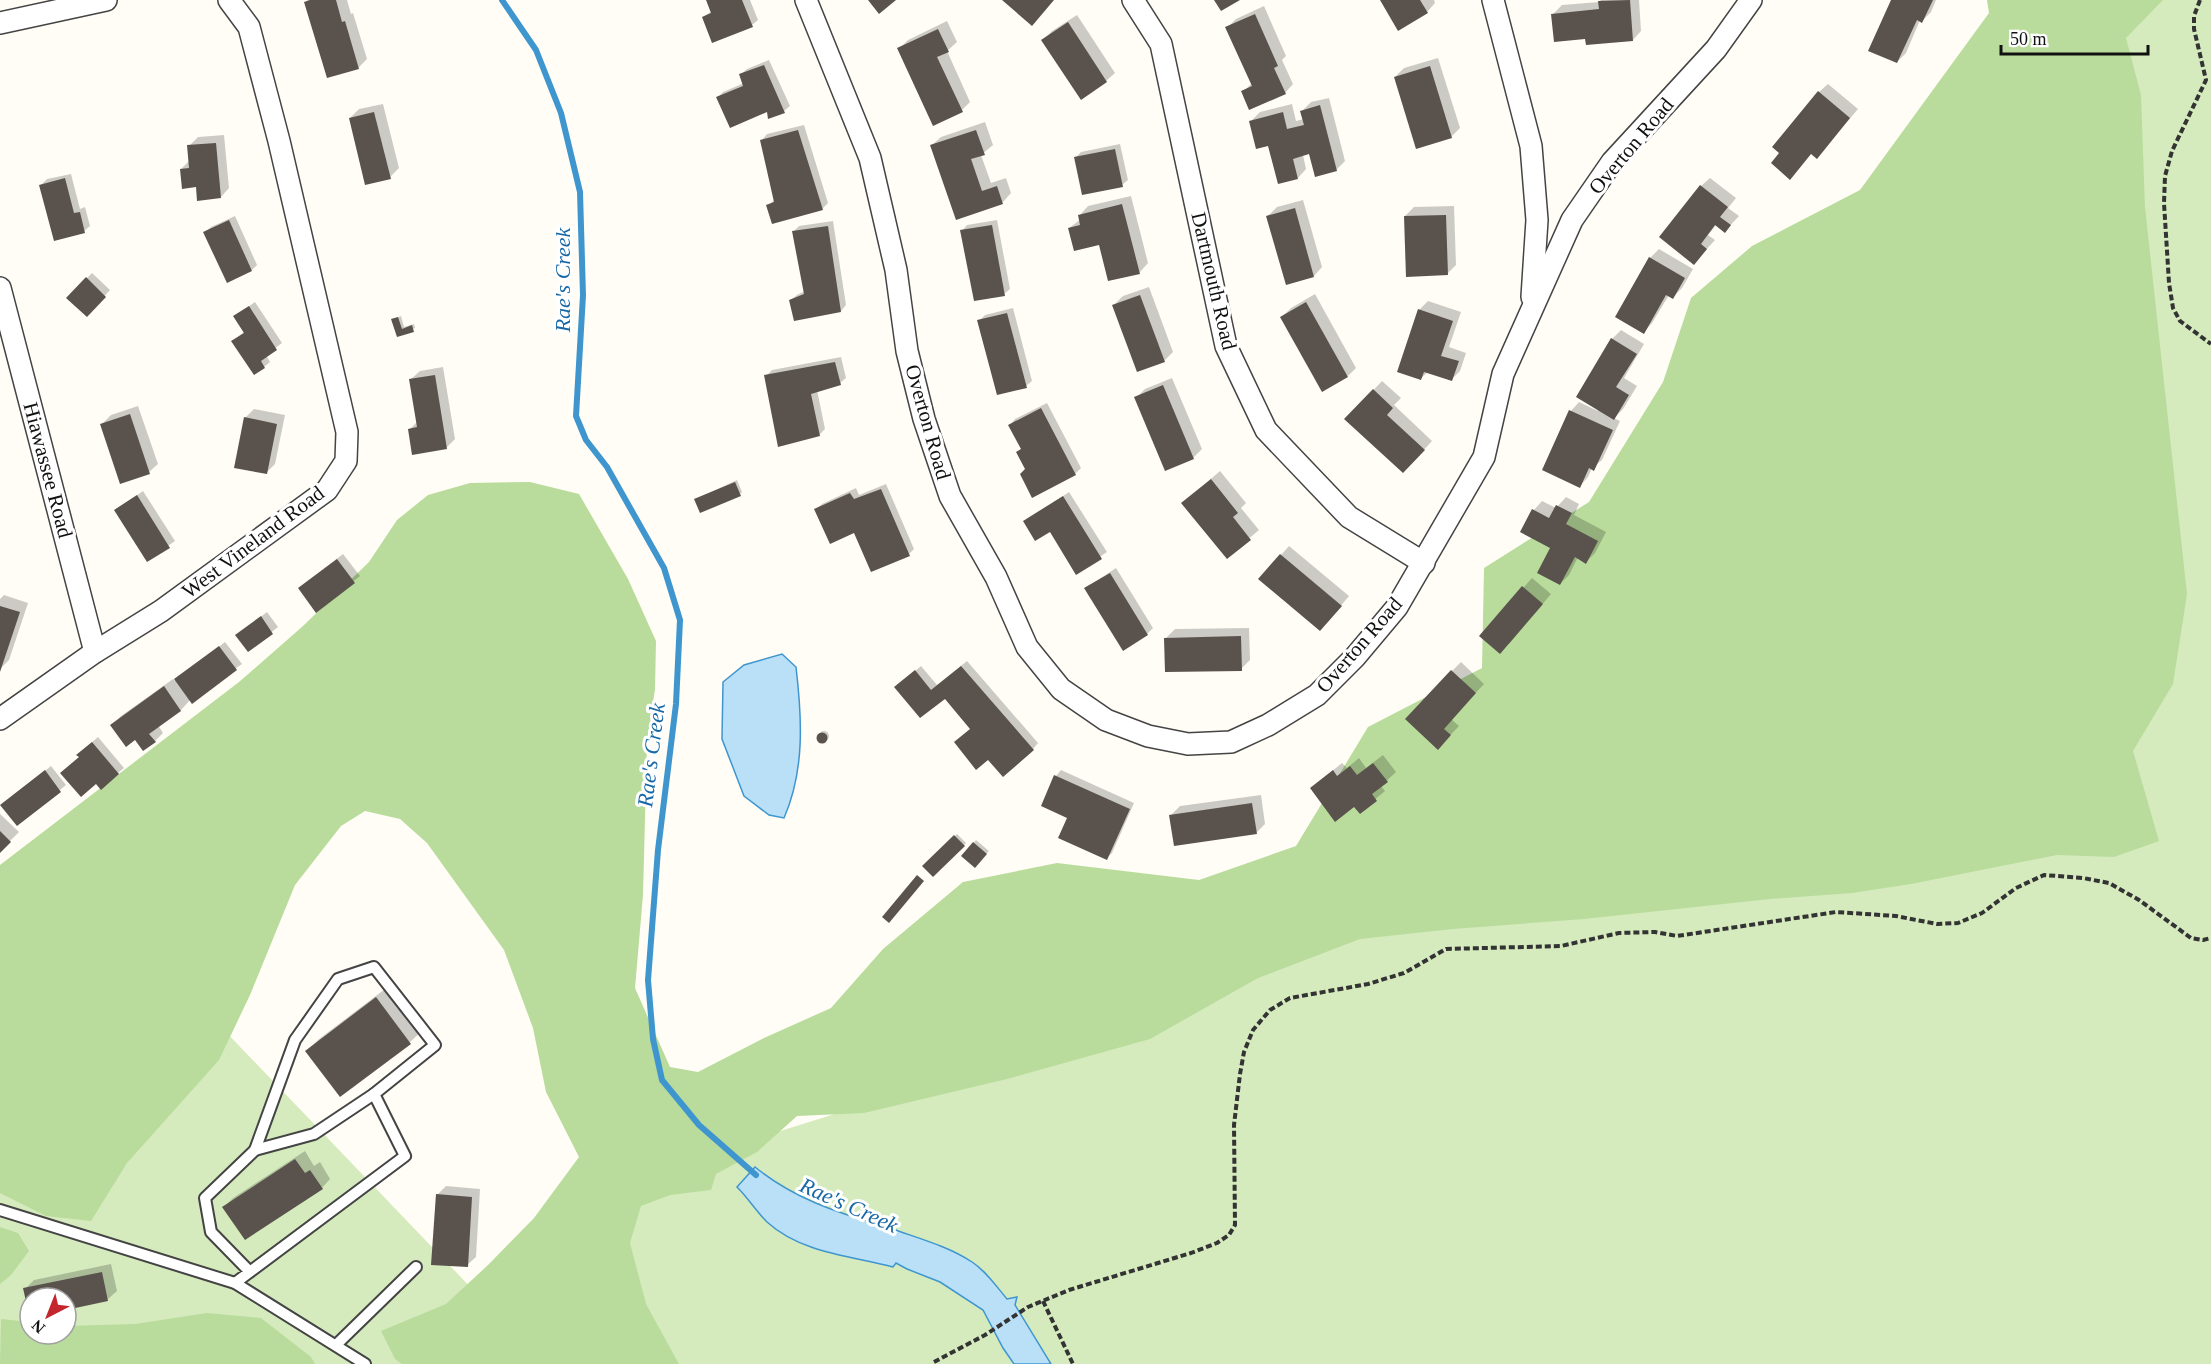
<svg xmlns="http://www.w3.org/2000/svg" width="2211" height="1364" viewBox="0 0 2211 1364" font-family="'Times New Roman',serif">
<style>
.green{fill:#d5ebbd;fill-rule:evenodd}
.forest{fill:#b9dc9c}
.water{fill:#b9e0f7;stroke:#3f96cf;stroke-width:1.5}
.shadow{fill:#0003}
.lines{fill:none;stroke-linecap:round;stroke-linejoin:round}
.stream{stroke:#3f96cf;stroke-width:6}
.building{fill:#5a524d}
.service-casing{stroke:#444;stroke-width:14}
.minor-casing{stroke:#444;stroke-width:24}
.path{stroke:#333;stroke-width:4;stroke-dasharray:6 3;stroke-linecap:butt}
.service{stroke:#fff;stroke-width:10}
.minor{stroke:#fff;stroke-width:21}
.labels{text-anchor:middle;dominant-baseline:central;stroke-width:6;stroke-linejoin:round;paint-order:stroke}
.street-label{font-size:21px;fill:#111;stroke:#fff}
.water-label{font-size:22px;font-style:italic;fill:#1768a6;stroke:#fff}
</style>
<rect width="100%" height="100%" fill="#fffdf5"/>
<path class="green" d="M2049,0h162v1364h-2211v-381l109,-73 368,384 153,-116 467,-146 401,-202zM30,1298h36v36h-36z"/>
<g class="forest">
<polygon points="1987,0 2163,0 2126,38 2141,95 2145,207 2187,594 2173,684 2133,751 2159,841 2114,857 2057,855 1911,884 1852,893 1770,899 1584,919 1453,929 1360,939 1258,978 1150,1039 1011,1078 864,1113 797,1116 757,1152 716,1174 711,1190 670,1195 641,1206 630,1243 646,1304 679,1364 402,1364 395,1359 381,1331 446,1304 488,1265 534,1218 579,1157 546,1092 533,1028 504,950 427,843 400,819 365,811 341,826 295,885 250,995 219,1060 127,1163 91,1221 46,1216 0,1193 0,865 239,682 303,626 369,562 397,520 428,495 470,483 530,482 579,494 628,579 656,641 655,689 647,744 643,895 635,988 670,1067 698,1072 764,1038 831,1008 883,949 963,882 1057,863 1199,880 1296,846 1368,727 1482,668 1484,568 1589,502 1663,382 1691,298 1752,246 1860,190 1989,13"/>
<polygon points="0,1227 18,1233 29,1251 11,1275 0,1284"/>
<polygon points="207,1313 261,1318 311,1357 315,1364 0,1364 1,1319 30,1322 30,1334 66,1334 66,1326 135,1324"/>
</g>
<g class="water">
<path d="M782,654l14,13c6,51 9,103 -12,151l-15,-3 -25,-19 -22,-57 1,-57 21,-17z"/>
<path d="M755,1167c37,30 81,46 127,58l3,-1 5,4c27,10 58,18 82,34 14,9 24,24 35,37l10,-2 -2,8 36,59h-37l-11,-16 -20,-38 -43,-28 -33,-13 -11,-6 -3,4c-42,-11 -92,-14 -126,-45 -11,-11 -19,-24 -30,-35z"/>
</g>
<g class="shadow">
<polygon points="308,0 347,0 351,14 353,13 367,59 358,68 306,2"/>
<polygon points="707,0 750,0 758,20 752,25 703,17 712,11"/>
<polygon points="1381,0 1434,0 1435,3 1427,12"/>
<polygon points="1601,0 1639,0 1641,31 1633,40 1587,37 1553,14 1562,5 1599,2"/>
<polygon points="1893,0 1936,0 1931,12 1922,21 1920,20 1906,53 1897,62"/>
<polygon points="1264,6 1286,56 1282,60 1293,84 1285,93 1243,92 1252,83 1227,28 1236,19"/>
<polygon points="1077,15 1115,73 1106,81 1043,40 1052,31"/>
<polygon points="947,21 957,42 947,51 970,102 962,110 899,49 908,40"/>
<polygon points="1438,58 1460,128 1451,137 1395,77 1404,68"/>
<polygon points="769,60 790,106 784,111 769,110 718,97 723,92 744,83 741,74 747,69"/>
<polygon points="1828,84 1858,109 1825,148 1819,92"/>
<polygon points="1329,98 1345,161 1336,170 1311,153 1303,155 1306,169 1298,178 1251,121 1260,112 1292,104 1296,121 1304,119 1302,111 1311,102"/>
<polygon points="383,104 399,168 390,177 350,118 359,109"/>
<polygon points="985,122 993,145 981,155 991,183 1006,178 1011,193 1003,202 957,218 932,145 941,137"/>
<polygon points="804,125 828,203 822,209 768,206 775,199 762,140 767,134"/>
<polygon points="224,135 229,188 221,197 197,186 181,169 190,160 189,146 198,137"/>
<polygon points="1120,144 1128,180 1122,185 1075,158 1081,152"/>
<polygon points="71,174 80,209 85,207 90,226 84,231 41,185 47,179"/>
<polygon points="1710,178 1736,198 1728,208 1739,216 1725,231 1717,224 1708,235 1715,240 1694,263 1701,186"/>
<polygon points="1131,196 1148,263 1140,272 1100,243 1069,228 1081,219 1080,215 1088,206"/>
<polygon points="1303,200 1322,267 1314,276 1287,283 1268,216 1277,207"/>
<polygon points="1454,206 1456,265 1447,274 1405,216 1414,207"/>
<polygon points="235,216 257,265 252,270 205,232 211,227"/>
<polygon points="997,220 1010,289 1004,294 962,231 967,225"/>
<polygon points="833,221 846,305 841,311 791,300 797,295 805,291 793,232 799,226"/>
<polygon points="1659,249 1693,269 1682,288 1673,297 1669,295 1652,323 1644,332 1650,258"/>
<polygon points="92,273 110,290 87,315 68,298"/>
<polygon points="1149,287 1173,352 1164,361 1114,305 1123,296"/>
<polygon points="1315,294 1356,368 1348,376 1282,317 1291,308"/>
<polygon points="1428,301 1461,312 1449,347 1466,353 1460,371 1451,380 1428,372 1421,378 1419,310"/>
<polygon points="255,302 282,343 266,355 270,362 264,367 233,341 245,331 235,316"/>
<polygon points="1013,308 1032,381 1026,386 979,321 985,315"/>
<polygon points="401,316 404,327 414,324 415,328 398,336 392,320"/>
<polygon points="1621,330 1644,344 1624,378 1637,386 1623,409 1614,418 1620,421 1602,460 1592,468 1588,477 1580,486 1571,411 1579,402 1598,411 1612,339"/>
<polygon points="841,357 846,378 840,383 817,390 825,429 819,435 766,376 772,370"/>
<polygon points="443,367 455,439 446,448 410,429 418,421 411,379 420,371"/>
<polygon points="1172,378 1202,449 1193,458 1136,398 1145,389"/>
<polygon points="1382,381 1401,398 1394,405 1432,441 1412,463 1346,419"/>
<polygon points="1047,403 1081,468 1075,474 1027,469 1018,452 1022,448 1010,425 1015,419"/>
<polygon points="138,406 158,464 149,472 102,424 111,415"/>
<polygon points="254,409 285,415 275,464 266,473 245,418"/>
<polygon points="1220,471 1246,503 1241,508 1259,530 1227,557 1183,503"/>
<polygon points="737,480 742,492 740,494 696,499"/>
<polygon points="886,484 914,549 909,554 855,531 816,509 822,504 856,488 859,495"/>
<polygon points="143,491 175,541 148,560 116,510"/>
<polygon points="1069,492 1107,552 1076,573 1050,530 1025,522"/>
<polygon points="1566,497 1579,504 1574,515 1606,532 1595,553 1586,562 1578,557 1569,575 1560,584 1552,547 1522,531 1534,510 1542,501 1556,508"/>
<polygon points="1289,546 1349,596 1329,620 1281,555"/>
<polygon points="343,554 360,576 316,611 305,583"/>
<polygon points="1116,568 1153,628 1147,634 1086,588"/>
<polygon points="1532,578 1551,594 1509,644 1481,636"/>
<polygon points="4,595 28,603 9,660 0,669 0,599"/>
<polygon points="267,612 278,627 248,650 237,635"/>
<polygon points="1249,628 1250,660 1241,669 1166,638 1175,629"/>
<polygon points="225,642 242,664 191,699 181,710 158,725 163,733 155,741 135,738 112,725 121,716 173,679 175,681"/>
<polygon points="967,661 1038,743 1033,749 971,729 945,696 902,682 921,666 937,685"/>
<polygon points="1461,662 1484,684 1451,719 1459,726 1438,748 1452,671"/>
<circle cx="824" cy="736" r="5"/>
<polygon points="98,737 124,768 118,773 81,757 84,749"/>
<polygon points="1383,755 1396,772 1381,786 1385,791 1360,812 1354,805 1312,788 1342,763 1347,768 1359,758 1366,768"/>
<polygon points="51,766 66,785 17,824 2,805"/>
<polygon points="1061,770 1134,803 1112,853 1106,859 1069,817 1056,776"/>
<polygon points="1261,795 1265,824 1256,833 1171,815 1180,806"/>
<polygon points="0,814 19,832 0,851"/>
<polygon points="957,834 966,843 933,875 924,866"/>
<polygon points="976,840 989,851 975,866 963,856"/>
<polygon points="389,986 422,1031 410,1042 340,1095 307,1051 319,1039"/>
<polygon points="305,1151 314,1166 320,1162 330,1179 322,1188 224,1207 233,1198"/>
<polygon points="446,1186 480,1189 476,1257 467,1265 437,1195"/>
<polygon points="111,1264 117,1291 108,1299 66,1308 66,1298 30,1298 30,1313 25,1289 34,1280"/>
</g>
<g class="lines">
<polyline class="stream" points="502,0 536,50 561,113 580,192 583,295 576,416 586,440 607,467 664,568 680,620 676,704 658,850 648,980 653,1039 662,1080 699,1125 756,1175"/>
</g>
<g class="building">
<polygon points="310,0 336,0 342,22 345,21 359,69 327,78 304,2"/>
<polygon points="706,0 742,0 753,27 712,43 702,17 711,13"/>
<polygon points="868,0 896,0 879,14"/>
<polygon points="1002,0 1054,0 1032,26"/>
<polygon points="1214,0 1240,0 1221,11"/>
<polygon points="1380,0 1420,0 1428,13 1398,31"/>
<polygon points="1630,0 1633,41 1586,45 1585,39 1554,42 1551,14 1599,9 1598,1"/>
<polygon points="1891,0 1933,0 1922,23 1917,20 1897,63 1868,51"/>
<polygon points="1255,14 1278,66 1274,68 1286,94 1249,110 1241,91 1252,86 1225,27"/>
<polygon points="1068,22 1107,82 1081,100 1041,40"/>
<polygon points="938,29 949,52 937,57 963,112 933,126 897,48"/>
<polygon points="764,65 785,113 768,119 767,112 730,128 716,97 743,86 739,74"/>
<polygon points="1430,66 1452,138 1416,149 1394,77"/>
<polygon points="1818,91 1850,118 1817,159 1811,154 1790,180 1771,163 1779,153 1772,147"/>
<polygon points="1320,105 1337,171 1315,177 1309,154 1293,159 1298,179 1278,184 1268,146 1256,149 1249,121 1283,112 1287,129 1304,125 1300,111"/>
<polygon points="374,112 391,179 365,185 349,118"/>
<polygon points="798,130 823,210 772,224 766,205 774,202 760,140"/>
<polygon points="976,130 985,155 971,159 982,191 997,186 1003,204 956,220 930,145"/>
<polygon points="216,143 221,198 197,201 196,187 182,189 180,169 189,168 187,145"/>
<polygon points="1115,149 1123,187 1082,195 1074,157"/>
<polygon points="65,178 74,213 80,212 85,233 54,241 39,185"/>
<polygon points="1700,185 1728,207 1720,217 1731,225 1725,233 1715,225 1701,244 1707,249 1694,265 1659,237"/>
<polygon points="1122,204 1140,274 1108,281 1099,245 1074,251 1068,228 1080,225 1078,215"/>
<polygon points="1295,208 1314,277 1286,285 1266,216"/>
<polygon points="1446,215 1448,275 1406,277 1404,216"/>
<polygon points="229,220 252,271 227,283 203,232"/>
<polygon points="992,225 1005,296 974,301 960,230"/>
<polygon points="828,226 841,312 794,321 789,300 804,294 792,231"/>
<polygon points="1649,257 1685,278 1673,299 1666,295 1644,334 1615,317"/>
<polygon points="86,277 106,297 87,317 66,298"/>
<polygon points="1140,295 1165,362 1137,372 1112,305"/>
<polygon points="1306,302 1348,377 1322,392 1280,317"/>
<polygon points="249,306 277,350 261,361 265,368 254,375 231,341 244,333 233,316"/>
<polygon points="1418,309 1453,321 1441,356 1459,361 1452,381 1424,372 1421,380 1397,372"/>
<polygon points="1007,313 1027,388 997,395 977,320"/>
<polygon points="398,317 402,329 412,325 414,332 397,337 391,319"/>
<polygon points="1611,338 1637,354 1616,387 1629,395 1614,420 1576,397"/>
<polygon points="835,362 841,385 811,394 820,436 778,447 764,375"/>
<polygon points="435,375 447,449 412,455 408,429 417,427 409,379"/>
<polygon points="1163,385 1194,459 1165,471 1134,397"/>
<polygon points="1373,389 1393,408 1387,415 1425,450 1403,473 1344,419"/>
<polygon points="1041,408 1076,475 1032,498 1020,474 1025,469 1016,452 1021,449 1008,425"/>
<polygon points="1569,410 1613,430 1594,471 1589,468 1580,488 1542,470"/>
<polygon points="130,414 150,474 120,484 100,424"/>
<polygon points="244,417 277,424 267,474 234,468"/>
<polygon points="1211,479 1238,513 1233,517 1251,540 1227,559 1181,503"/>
<polygon points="735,482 741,496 700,513 694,499"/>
<polygon points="881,489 910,556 871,572 854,533 830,544 814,509 850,493 854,499"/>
<polygon points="137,495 170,548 147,562 114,510"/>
<polygon points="1063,496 1102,559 1076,575 1050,532 1035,541 1023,521"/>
<polygon points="1556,505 1572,513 1566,524 1598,541 1586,564 1575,557 1560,585 1537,573 1550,548 1520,532 1532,509 1549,518"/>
<polygon points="1280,554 1342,606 1320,631 1258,579"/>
<polygon points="337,559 355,583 316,613 298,588"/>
<polygon points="1110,573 1148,635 1123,651 1084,588"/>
<polygon points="1522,586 1543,604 1500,654 1479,636"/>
<polygon points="0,606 20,612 0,672"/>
<polygon points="261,616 273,634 248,652 235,635"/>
<polygon points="1241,636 1242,671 1165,672 1164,638"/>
<polygon points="219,646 237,670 192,704 174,679"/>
<polygon points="961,666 1034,750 1003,777 988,760 976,770 954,742 970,729 945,699 920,718 894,687 915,670 931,690"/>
<polygon points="1451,670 1476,693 1444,729 1451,735 1438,750 1405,719"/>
<polygon points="164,686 181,711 149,734 156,742 143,751 135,740 126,747 110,725"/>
<circle cx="822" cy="738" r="5.5"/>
<polygon points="92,742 119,774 101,790 96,784 81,797 60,773 79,757 76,755"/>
<polygon points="1373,763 1388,782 1372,794 1377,801 1360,814 1354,807 1335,822 1310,788 1333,770 1337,776 1350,766 1357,775"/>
<polygon points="45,770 61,792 17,826 0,805"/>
<polygon points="1054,775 1130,809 1107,860 1058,838 1067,818 1041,806"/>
<polygon points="1252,803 1257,834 1174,846 1169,815"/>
<polygon points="0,831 11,842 0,853"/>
<polygon points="954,835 965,846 933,877 922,866"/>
<polygon points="973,842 987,854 975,868 961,856"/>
<polygon points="917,875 924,881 889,923 882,917"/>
<polygon points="376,997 411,1044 340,1097 305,1051"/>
<polygon points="295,1159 305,1173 310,1170 323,1189 245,1240 222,1207"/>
<polygon points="436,1194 472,1197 468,1267 431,1265"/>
<polygon points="102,1272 108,1301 66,1310 66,1298 30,1298 29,1315 23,1288"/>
</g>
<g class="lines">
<g class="service-casing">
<g id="service">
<polyline points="255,1150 314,1134 374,1094"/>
<polyline points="0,1210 235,1283 365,1364"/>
<polyline points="235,1283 405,1156 374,1094 435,1045 374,967 338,979 295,1040 255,1150 205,1198 211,1232 250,1272"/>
<polyline points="336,1345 416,1267"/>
</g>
</g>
<g class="minor-casing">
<g id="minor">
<polyline points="806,0 870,158 896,270 907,351 924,419 950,496 996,577 1027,647 1061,689 1106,720 1148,736 1188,744 1231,742 1268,725 1317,695 1355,657 1397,607 1484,457 1503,374 1572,220 1612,162 1716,49 1751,0"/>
<polyline points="1133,0 1161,44 1226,346 1266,430 1349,517 1424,563"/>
<polyline points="1493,0 1531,146 1537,220 1532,297"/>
<polyline points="0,23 106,0"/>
<polyline points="0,288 95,652"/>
<polyline points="0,719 95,652 161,611 327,490 346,461 347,432 279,141 249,27 229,0"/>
</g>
</g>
<g class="path">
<polyline points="2200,0 2194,16 2194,29 2206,80 2172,151 2165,176 2164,203 2169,283 2173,308 2180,321 2211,344"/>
<polyline points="1043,1301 1073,1364"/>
<polyline points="934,1362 985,1335 1028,1307 1069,1290 1191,1253 1217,1243 1229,1235 1235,1225 1234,1125 1240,1074 1244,1052 1253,1030 1270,1010 1290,998 1368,984 1404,973 1446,949 1561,946 1619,933 1655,932 1677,936 1836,912 1896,916 1937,924 1958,923 1982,913 2016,888 2044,875 2083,878 2109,883 2139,900 2191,938 2203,940 2211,938"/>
</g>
<use href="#service" class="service"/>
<use href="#minor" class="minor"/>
</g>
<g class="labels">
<g class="street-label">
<text transform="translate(1631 146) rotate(-50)">Overton Road</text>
<text transform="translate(1214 281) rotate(77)">Dartmouth Road</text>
<text transform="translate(928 422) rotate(74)">Overton Road</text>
<text transform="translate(48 470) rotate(75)">Hiawassee Road</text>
<text transform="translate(253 542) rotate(-37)">West Vineland Road</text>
<text transform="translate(1359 645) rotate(-49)">Overton Road</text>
</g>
<g class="water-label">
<text transform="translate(562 280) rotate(-90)">Rae's Creek</text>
<text transform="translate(651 755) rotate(-83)">Rae's Creek</text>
<text transform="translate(849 1205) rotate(24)">Rae's Creek</text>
</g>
</g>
<g transform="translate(48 1316) rotate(222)"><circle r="28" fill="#ffffff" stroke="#a0a0a0" stroke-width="1.5"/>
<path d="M0-4.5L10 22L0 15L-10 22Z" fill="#c4262e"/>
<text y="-9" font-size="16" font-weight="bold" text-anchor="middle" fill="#111111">N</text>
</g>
<path d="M2001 45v9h147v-9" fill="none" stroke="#111111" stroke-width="3"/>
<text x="2010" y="45" font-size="18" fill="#111111" stroke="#ffffff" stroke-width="4.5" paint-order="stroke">50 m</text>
</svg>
